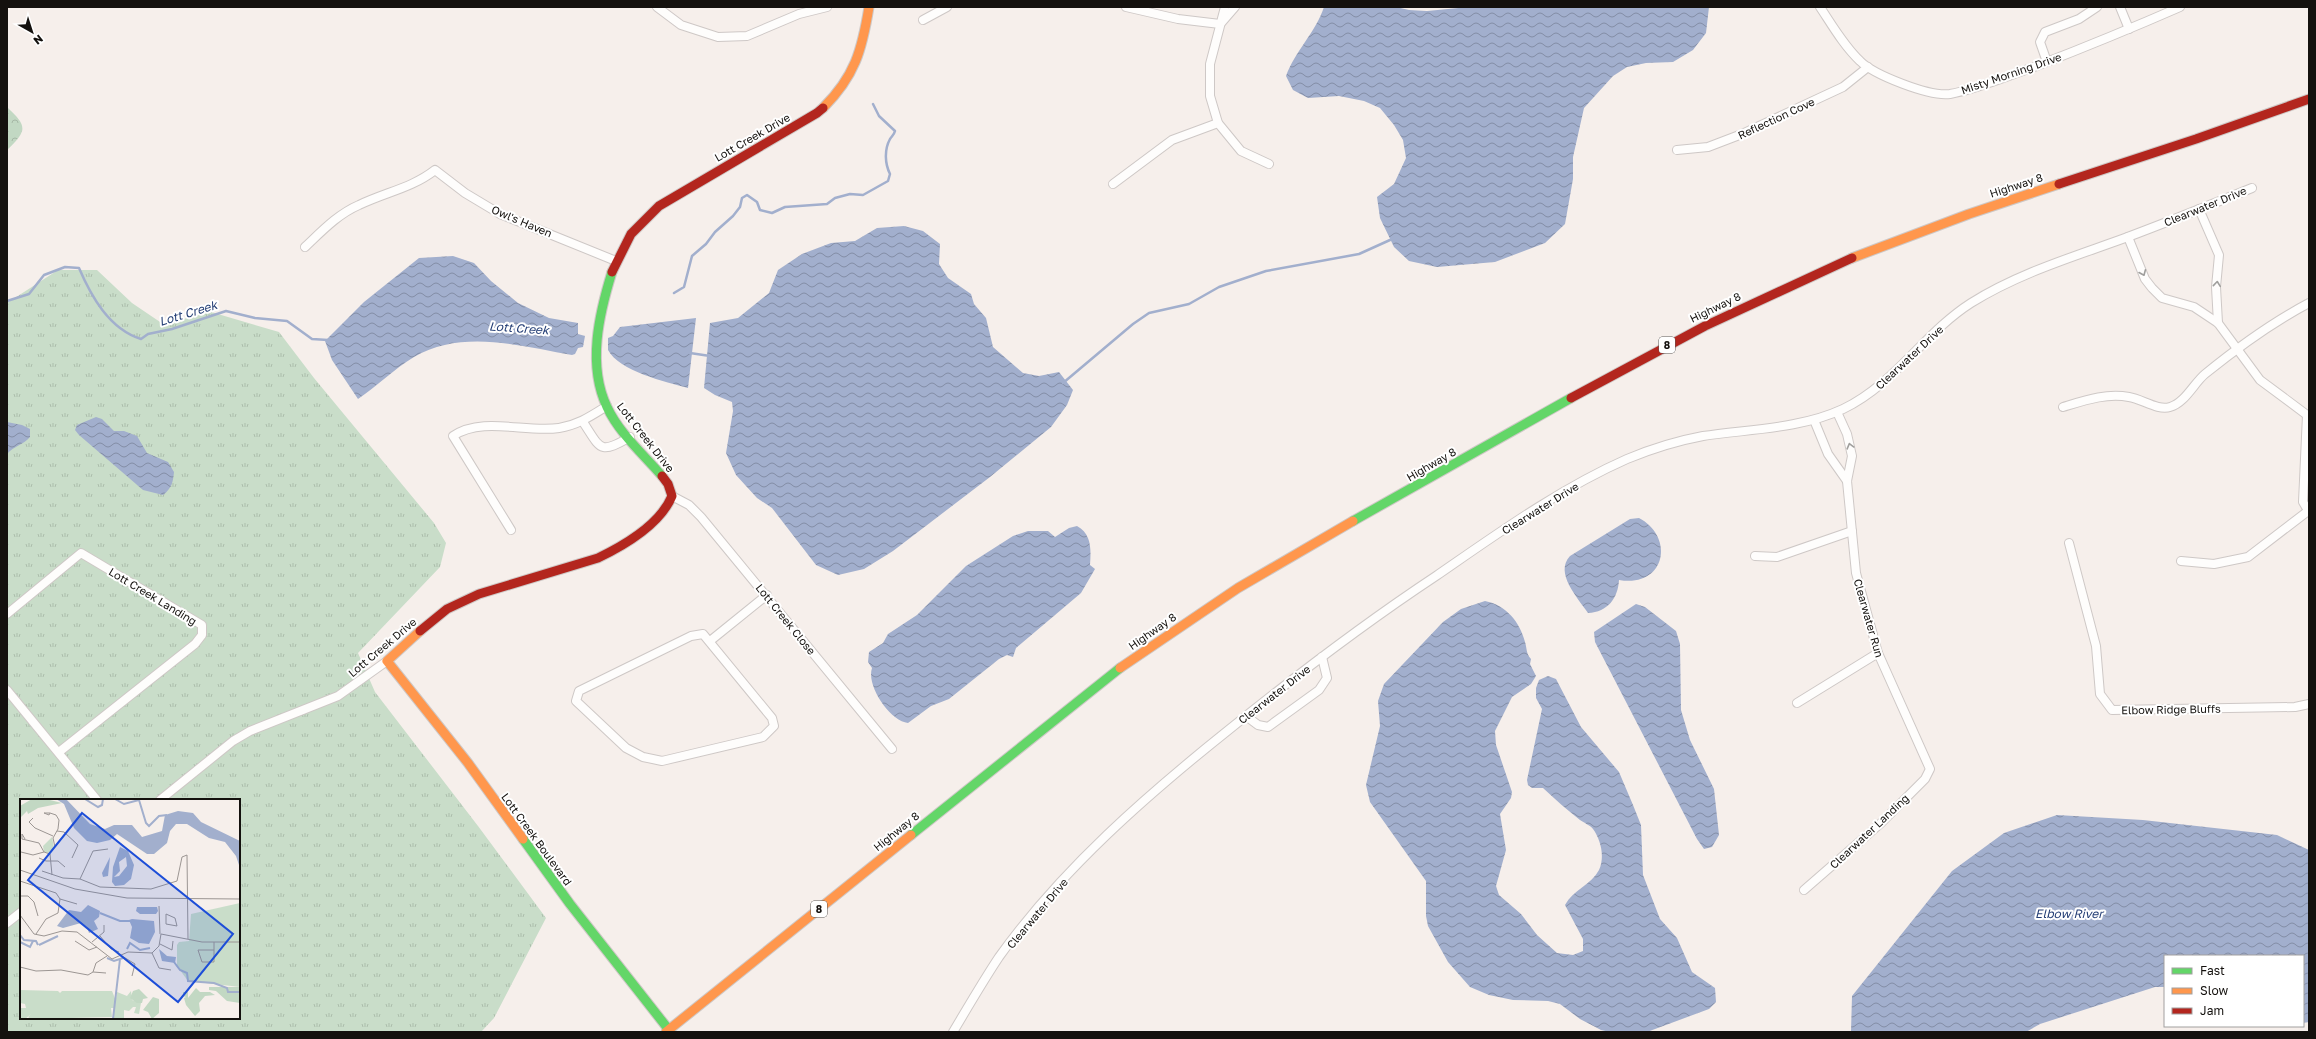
<svg xmlns="http://www.w3.org/2000/svg" width="2316" height="1039" viewBox="0 0 2316 1039" font-family="'Golos Text',sans-serif">
<style>
.grass{fill:url(#grass-tufts);fill-rule:evenodd}
.forest{fill:url(#forest-crowns)}
.water{fill:url(#water-waves)}
.lines{fill:none;stroke-linecap:round;stroke-linejoin:round}
.stream{stroke:#a2afcd;stroke-width:2.5}
.street-casing{stroke:#cec8c6;stroke-width:10}
.fast-casing{stroke:#cec8c6;stroke-width:11}
.slow-casing{stroke:#cec8c6;stroke-width:11}
.jam-casing{stroke:#cec8c6;stroke-width:11}
.street{stroke:#fefdfc;stroke-width:8}
.fast{stroke:#63d668;stroke-width:9}
.slow{stroke:#ff974d;stroke-width:9}
.jam{stroke:#b3261e;stroke-width:9}
.oneway{stroke:#a09f9d}
.labels{text-anchor:middle;dominant-baseline:central;stroke-width:4;stroke-linejoin:round;paint-order:stroke}
.shield{fill:#fff;stroke:#5a5856;stroke-width:1}
.shield-label{font-size:10px;font-weight:bold;fill:#14110e}
.street-label{font-size:11px;fill:#14110e;stroke:#fff}
.water-label{font-size:12px;font-style:italic;fill:#243e75;stroke:#fff}
.inset-river{fill:none;stroke:#a2afcd;stroke-width:2}
.inset-road{fill:none;stroke:#9c9693;stroke-width:1}
.view{fill:#1d4ed8;fill-opacity:0.15;stroke:#1d4ed8;stroke-width:2}
.inset-edge{fill:none;stroke:#14110e;stroke-width:2}
</style>
<defs>
<pattern id="grass-tufts" width="24" height="20" patternUnits="userSpaceOnUse"><rect width="24" height="20" fill="#c9ddc9"/><path d="M3 7l-1-3M5 7V3M7 7l1-3M15 17l-1-3M17 17v-4M19 17l1-3" fill="none" stroke="#acbdab"/></pattern>
<pattern id="forest-crowns" width="20" height="18" patternUnits="userSpaceOnUse"><rect width="20" height="18" fill="#c2d8c3"/><path d="M2 6a3 3 0 1 1 6 0M12 15a3 3 0 1 1 6 0" fill="none" stroke="#a6b8a6"/></pattern>
<pattern id="water-waves" width="16" height="10" patternUnits="userSpaceOnUse"><rect width="16" height="10" fill="#a2afcd"/><path d="M0 5q4-4 8 0t8 0" fill="none" stroke="#838da5"/></pattern>
</defs>
<rect width="100%" height="100%" fill="#f6efeb"/>
<path class="grass" d="M58,270h39l35,33 31,21 48,-12 68,20 35,46 120,145 12,20 -6,24 -82,86 17,39 103,134 68,92 -52,100 -13,14h-474v-729zM21,800h218v218h-218z"/>
<path class="forest" d="M7,107c20,19 21,23 0,43z"/>
<g class="water">
<path d="M1324,7h72l13,3 18,1 42,-4h240l-3,26 -13,17 -20,12 -27,1 -19,4 -14,9 -29,32 -11,49v22l-8,45 -20,19 -50,19 -58,5 -28,-6 -15,-14 -14,-29 -3,-21 17,-13 12,-26 -3,-18 -9,-15 -14,-17 -16,-7 -25,-5 -31,2 -15,-8 -7,-14c9,-25 30,-44 38,-69z"/>
<polygon points="904,226 923,231 940,244 939,264 948,278 971,294 974,304 986,318 993,347 1023,373 1039,376 1059,372 1073,390 1067,405 1051,427 990,477 893,551 864,569 838,575 816,565 772,508 757,498 736,475 726,453 733,411 732,402 715,395 704,388 710,323 738,318 769,293 778,270 802,254 831,243 855,241 877,228"/>
<path d="M453,256l21,7 17,18 27,22 31,15 29,5v11l7,2 -2,11 -5,1 -3,6 -3,1c-51,-9 -110,-26 -158,2 -20,12 -37,29 -56,42l-26,-39 -7,-19 39,-39 55,-44z"/>
<path d="M696,318l-8,70c-22,-6 -69,-17 -80,-38 0,-2 0,-10 0,-12l5,-2 7,-9z"/>
<path d="M96,417l6,2 12,12h10l13,5 10,17 21,9 6,10c-1,10 -2,16 -11,23l-20,-5 -64,-55 -4,-5 2,-5z"/>
<path d="M7,422l15,3 8,4v8c-7,8 -16,9 -23,17z"/>
<path d="M1639,518c36,19 27,70 -20,62 -1,18 -11,32 -31,33 -10,-15 -34,-40 -18,-57l60,-37z"/>
<path d="M1077,526c15,8 14,24 13,39l5,4 -14,24 -65,55 -3,9 -6,-2 -8,4 -50,40 -18,7 -23,17c-18,-2 -42,-37 -36,-55l-4,-6 1,-10 14,-9 5,-9 29,-19 49,-49 47,-30 15,-5h20l7,6 14,-9z"/>
<path d="M1485,601c21,4 35,21 40,41 2,6 1,12 6,17l-1,5 6,12 -5,8 -19,13 -17,34 1,14 16,47 -1,6 -11,16 6,36 -10,36 3,9 22,19 16,21 20,18 16,2 10,-4v-12l-18,-34c8,-15 26,-20 34,-35 6,-13 2,-30 -6,-41 -3,-4 -9,-6 -13,-9 -13,-10 -25,-21 -37,-32h-11l-4,-3 -1,-5 15,-71 -6,-11v-10l3,-8 9,-4 8,3 25,48 38,45 14,33 8,20 2,50 17,44 17,19 15,34 23,16 1,14 -7,7 -62,23h-37l-9,-2 -21,-11 -20,-15 -12,-3 -35,-1 -24,-5 -19,-8 -22,-25 -20,-36 -2,-10v-35l-56,-79 -4,-17 14,-59 -2,-25 6,-17 59,-62 18,-13z"/>
<polygon points="1636,604 1645,607 1676,631 1680,644 1681,710 1690,740 1714,789 1719,835 1712,847 1704,849 1697,839 1595,642 1594,632"/>
<polygon points="2057,815 2143,820 2277,835 2309,850 2309,1022 2303,1023 2303,956 2165,956 2165,987 2155,987 2040,1024 2026,1032 1851,1032 1852,996 1952,871 2004,833"/>
</g>
<g class="lines">
<g class="stream">
<path d="M674,293l10,-6 8,-31 14,-12 9,-12 18,-16 7,-9 2,-9 5,-3 10,7 3,8 12,3 13,-6 42,-3 8,-6 15,-4 13,1 25,-14 2,-7c-5,-10 -6,-24 0,-35 2,-3 4,-4 5,-8l-16,-15 -6,-12"/>
<path d="M7,301l22,-7 15,-19 21,-8 14,1c12,28 30,61 62,71l7,-5 24,-5 54,-18 29,7 32,3 25,18 16,1"/>
<polyline points="690,353 710,356"/>
<polyline points="1063,383 1133,324 1149,313 1189,304 1219,287 1266,271 1359,254 1390,240"/>
</g>
<g class="street-casing">
<g id="street">
<polyline points="657,7 681,25 718,37 747,36 799,14 827,7"/>
<polyline points="1126,7 1178,19 1220,24"/>
<polyline points="1225,7 1210,64 1210,96 1218,123 1241,151 1269,164"/>
<path d="M1820,7c12,18 24,39 40,54 14,14 70,36 90,33 28,-5 57,-18 84,-27 49,-19 98,-39 146,-60"/>
<polyline points="2120,7 2129,29"/>
<polyline points="923,20 947,7"/>
<polyline points="1222,22 1235,7"/>
<polyline points="2047,62 2040,42 2045,32 2079,19 2097,7"/>
<polyline points="1677,150 1708,147 1742,134 1843,87 1868,67"/>
<polyline points="1113,184 1172,140 1218,123"/>
<polyline points="2199,209 2219,255 2216,287 2218,323"/>
<polyline points="2128,237 2145,279 2152,288 2162,298 2194,307 2218,323 2260,380 2307,415"/>
<path d="M305,247c17,-16 33,-33 54,-42 27,-13 53,-17 76,-35l30,23 35,21 116,47"/>
<path d="M2063,407c23,-7 43,-14 66,-10 13,2 29,14 41,10 15,-4 24,-24 35,-33 32,-26 68,-52 104,-71"/>
<polyline points="2307,415 2303,502 2309,512"/>
<polyline points="1814,420 1828,454 1847,481"/>
<path d="M583,422c18,27 16,33 47,15"/>
<polyline points="672,496 689,505 701,517 892,749"/>
<path d="M511,530l-58,-94c30,-20 72,-3 106,-8 19,-3 32,-12 48,-22"/>
<polyline points="2069,543 2096,646 2100,694 2112,710 2295,707 2309,704"/>
<polyline points="1755,556 1777,557 1852,531"/>
<polyline points="2181,561 2214,564 2248,557 2308,511"/>
<polyline points="7,614 81,553 202,625 202,635 195,644 59,752"/>
<polygon points="703,634 772,718 774,726 763,737 662,761 643,757 626,748 576,701 579,691 691,636"/>
<polyline points="710,641 767,595"/>
<polyline points="7,690 97,800"/>
<polyline points="1797,703 1878,653"/>
<polyline points="1246,716 1258,725 1268,727 1319,690 1327,678 1322,657"/>
<polyline points="160,800 233,741 250,731 338,696 387,661"/>
<polyline points="1804,890 1881,823 1925,779 1930,769 1878,653 1856,573 1847,481 1852,456 1847,434 1837,412"/>
<polyline points="7,923 21,912"/>
<path d="M953,1032c15,-25 30,-51 46,-75 63,-88 148,-162 232,-229 67,-54 134,-105 205,-152 61,-42 123,-87 191,-117 24,-10 49,-18 76,-23 46,-7 97,-7 140,-27 52,-25 81,-76 128,-106 48,-30 102,-46 154,-65 43,-16 85,-33 127,-50"/>
</g>
</g>
<g class="fast-casing">
<g id="fast">
<path d="M612,272c-13,42 -25,93 -5,135 12,26 36,47 55,69"/>
<polyline points="1353,521 1571,398"/>
<polyline points="911,835 1120,668"/>
<polyline points="523,839 570,904 669,1030"/>
</g>
</g>
<g class="slow-casing">
<g id="slow">
<path d="M823,108c32,-32 39,-58 46,-101"/>
<polyline points="1852,258 1969,214 2059,184"/>
<polyline points="420,631 387,661 468,763 523,839"/>
<polyline points="1120,668 1238,588 1353,521"/>
<polyline points="666,1032 911,835"/>
</g>
</g>
<g class="jam-casing">
<g id="jam">
<polyline points="2059,184 2196,139 2309,99"/>
<polyline points="612,272 631,234 659,206 817,113 823,108"/>
<polyline points="1571,398 1705,326 1852,258"/>
<path d="M420,631l27,-22 32,-15 119,-36c27,-13 62,-33 74,-62l-4,-12 -6,-8"/>
</g>
</g>
<use href="#street" class="street"/>
<use href="#fast" class="fast"/>
<use href="#slow" class="slow"/>
<use href="#jam" class="jam"/>
</g>
<defs><path id="oneway-chevron" d="M-2-3.5L2.5 0L-2 3.5" fill="none" stroke-width="1.6" stroke-linecap="round" stroke-linejoin="round"/></defs>
<g class="oneway">
<use href="#oneway-chevron" transform="translate(2143 273) rotate(67)"/>
<use href="#oneway-chevron" transform="translate(2217 284) rotate(-84)"/>
<use href="#oneway-chevron" transform="translate(1850 446) rotate(-105)"/>
</g>
<g class="labels">
<g class="shield">
<rect x="1659" y="337" width="16" height="16" rx="3"/>
<rect x="811" y="901" width="16" height="16" rx="3"/>
</g>
<g class="shield-label">
<text x="1667" y="345">8</text>
<text x="819" y="909">8</text>
</g>
<g class="street-label">
<text transform="translate(2011 73) rotate(-19)">Misty Morning Drive</text>
<text transform="translate(1776 118) rotate(-25)">Reflection Cove</text>
<text transform="translate(752 137) rotate(-30)">Lott Creek Drive</text>
<text transform="translate(2016 185) rotate(-18)">Highway 8</text>
<text transform="translate(2205 206) rotate(-22)">Clearwater Drive</text>
<text transform="translate(522 221) rotate(23)">Owl's Haven</text>
<text transform="translate(1715 307) rotate(-26)">Highway 8</text>
<text transform="translate(1909 357) rotate(-43)">Clearwater Drive</text>
<text transform="translate(646 437) rotate(52)">Lott Creek Drive</text>
<text transform="translate(1431 464) rotate(-30)">Highway 8</text>
<text transform="translate(1540 508) rotate(-32)">Clearwater Drive</text>
<text transform="translate(153 596) rotate(31)">Lott Creek Landing</text>
<text transform="translate(1869 618) rotate(74)">Clearwater Run</text>
<text transform="translate(786 619) rotate(51)">Lott Creek Close</text>
<text transform="translate(1152 631) rotate(-35)">Highway 8</text>
<text transform="translate(382 647) rotate(-40)">Lott Creek Drive</text>
<text transform="translate(1274 694) rotate(-38)">Clearwater Drive</text>
<text transform="translate(2171 709) rotate(-1)">Elbow Ridge Bluffs</text>
<text transform="translate(896 831) rotate(-39)">Highway 8</text>
<text transform="translate(1869 831) rotate(-43)">Clearwater Landing</text>
<text transform="translate(537 839) rotate(54)">Lott Creek Boulevard</text>
<text transform="translate(1037 913) rotate(-50)">Clearwater Drive</text>
</g>
<g class="water-label">
<text transform="translate(188 313) rotate(-17)">Lott Creek</text>
<text transform="translate(519 328) rotate(4)">Lott Creek</text>
<text x="2069" y="913">Elbow River</text>
</g>
</g>
<g transform="translate(20 799)">
<rect width="220" height="220" fill="#f6efeb"/>
<path d="M32,38l2,11 -4,5 -6,-1 -1,-6zM220,104v84l-52,-6 -11,-15v-21l2,-3 10,-1 2,-27zM0,191l38,1 2,2 2,-2h50l4,10 -2,7h-3l1,9 -81,2 -3,-2 3,-3 -6,5h-5v-11h6l-1,-4 -5,-1zM111,192l1,9 9,3 -2,11 -5,-1 2,-6h-3l-4,4 -5,-1v9h-11l4,-27 10,4z" fill="#c9ddc9"/>
<path d="M12,0h14l16,4 -24,5 -10,6 -1,-3 -7,7v-12zM189,188h31v16l-13,-2 -11,-10 -7,-1zM176,189l4,4h10l5,3 -10,1 -6,7 1,8 -5,5 -9,-11 -2,-7 2,-1 -3,-1v-4h5v6zM119,190l9,9 -5,1 -1,4h-5l-7,-5 3,-7zM133,198l6,2v14l-7,6 -4,-7 -5,-2z" fill="#c2d8c3"/>
<path d="M36,0h10l24,25 15,5 9,-4h18l10,12 20,-6 3,-16 13,-4 15,2 8,9 39,19v27l-4,-12 -11,-14 -16,-4 -22,-14h-11l-6,7 -3,12 -13,11h-7l-30,-20 -7,6 -13,3 -10,-2 -13,-13 -10,-24zM100,48l8,4 6,14 -3,14 -7,6 -9,1 -3,-4 1,-15zM106,58l1,9 -8,10 -5,1 6,-6 -1,-9zM90,58l-2,19 -5,1 -1,-4zM68,106l12,6 -1,6 -5,4 4,8 -9,4 -2,-6 -6,-4 -18,5 -6,-2 12,-16 12,2zM117,108h20l1,4 -2,3h-16l-4,-3zM112,120l22,2 1,11 -6,12 -10,-1 -9,-5 2,-11 -3,-7zM139,150l8,7 9,1 -1,6 -13,-2z" fill="#a2afcd" fill-rule="evenodd"/>
<path class="inset-river" d="M65,0l13,8 4,-2 1,-6M95,0l9,5 15,-4 7,23 3,3 10,-10 8,-1M80,114l20,8h10M0,136l4,5 12,1 2,4M0,143l10,5 3,-6M19,146l19,-9M107,150l3,-6 10,7 10,-2M87,159l7,3 9,-3M154,163l6,8 7,3 1,8 26,2 13,5 1,4h12M93,220l7,-60"/>
<path class="inset-road" d="M30,14l-1,2 -5,-2h6l6,2 3,5 -1,9 -5,9 2,9M13,19l-4,4 6,6 18,8M37,32l7,1 14,13 -6,13M5,40l-3,-5v5l17,4 5,9M1,53l12,3 11,-3 6,2M30,55l2,21M19,59l7,3h12l7,6M0,71l55,19 52,9 113,1M22,72l21,7 17,1 20,8 51,2 26,-8 5,-24 5,-2 1,84M60,80l13,-28 15,-2M0,82l36,12 4,6 -2,14 -12,6 -10,15M0,97h8l6,6 4,14M40,100l17,5M139,107l1,28M146,115l9,4 2,8 -11,-2zM0,116l14,19 10,2 18,-5 15,1 35,27 16,-7 24,1 7,-7 2,-12 41,8h38M80,137l11,13 8,3M55,142l14,9 8,-3M72,143l12,-10v-7M140,145l12,6 1,-9M194,151h-16l4,12h12v-20M132,154l7,15 12,2M102,157l13,8 -3,12M0,168l16,4 25,-1 27,5 5,-3 3,-9 11,-7M73,173l13,1"/>
<path class="view" d="M62,14l151,121 -55,68 -150,-122z"/>
<rect width="220" height="220" class="inset-edge"/>
</g>
<rect width="2316" height="1039" fill="none" stroke="#14110e" stroke-width="16"/>
<rect x="2164" y="955" width="140" height="72" fill="#ffffff" stroke="#a1a09f"/>
<rect x="2172" y="968" width="20" height="6" fill="#63d668" stroke="#a1a09f"/>
<text x="2200" y="975" font-size="12" fill="#14110e">Fast</text>
<rect x="2172" y="988" width="20" height="6" fill="#ff974d" stroke="#a1a09f"/>
<text x="2200" y="995" font-size="12" fill="#14110e">Slow</text>
<rect x="2172" y="1008" width="20" height="6" fill="#b3261e" stroke="#a1a09f"/>
<text x="2200" y="1015" font-size="12" fill="#14110e">Jam</text>
<g transform="translate(32 32) rotate(141)" stroke="#ffffff" stroke-width="3" paint-order="stroke">
<path d="M0-3L7 15L0 10L-7 15Z" fill="#14110e"/>
<text y="-6" font-size="11" font-weight="bold" text-anchor="middle" fill="#14110e">N</text>
</g>
</svg>
